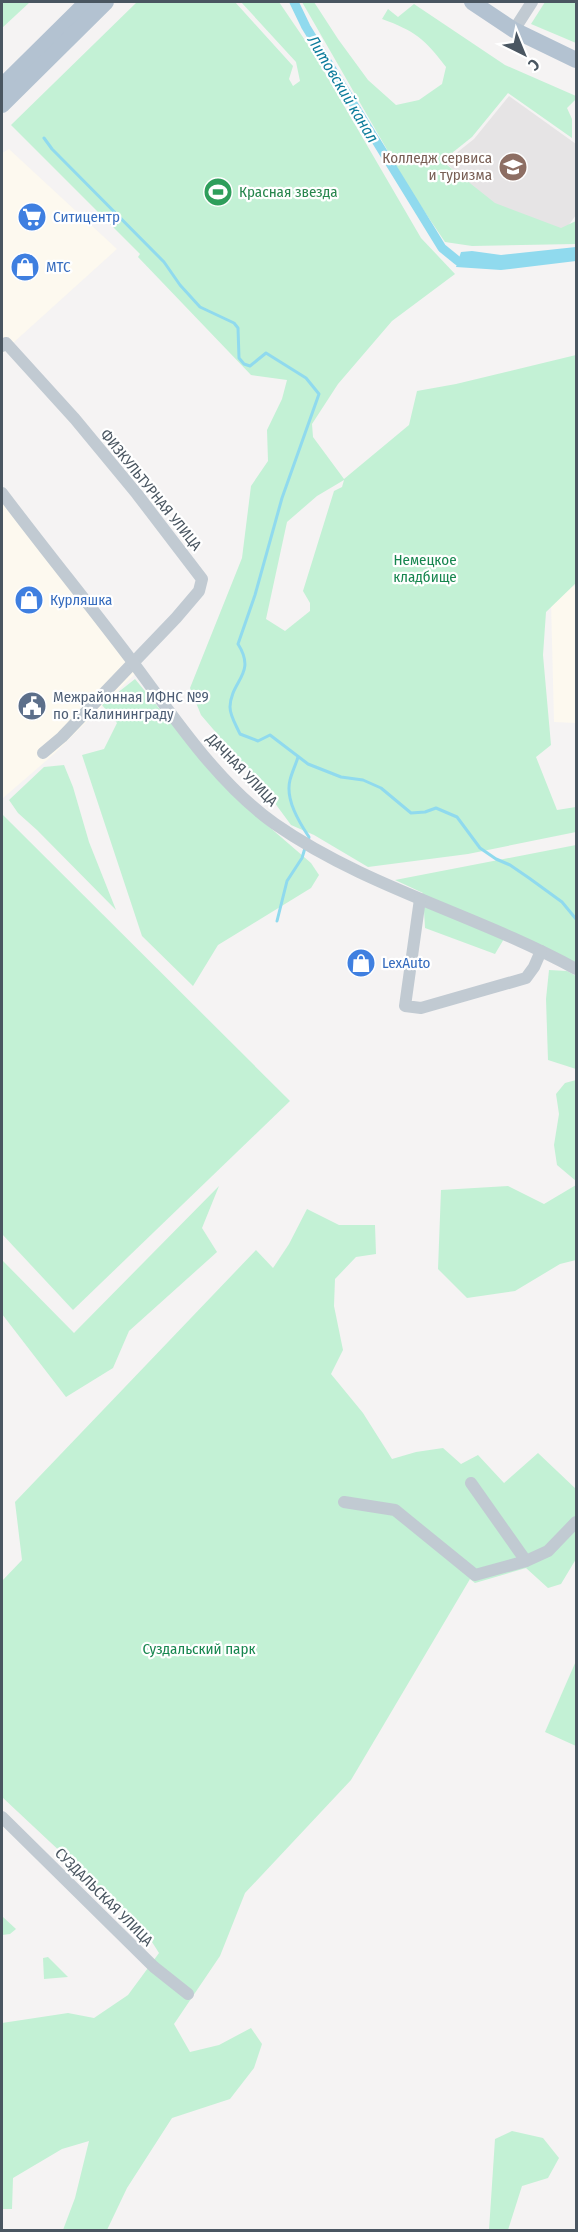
<svg xmlns="http://www.w3.org/2000/svg" width="578" height="2232" viewBox="0 0 578 2232" font-family="'Fira Sans Condensed',sans-serif">
<style>
.commercial{fill:#fdf9ef}
.education{fill:#e6e4e5}
.green{fill:#c3f1d5;fill-rule:evenodd}
.water{fill:#90daee}
.lines{fill:none;stroke-linecap:round;stroke-linejoin:round}
.stream{stroke:#90daee;stroke-width:3}
.canal{stroke:#90daee;stroke-width:9}
.minor{stroke:#c1cad2;stroke-width:12}
.major{stroke:#b3c2d1;stroke-width:16}
.labels{text-anchor:middle;dominant-baseline:central;stroke-width:4.5;stroke-linejoin:round;paint-order:stroke}
.education-label{font-size:15px;fill:#785e54;stroke:#fff;text-anchor:end}
.leisure-label{font-size:15px;fill:#27864d;stroke:#fff;text-anchor:start}
.shop-label{font-size:15px;fill:#366cbe;stroke:#fff;text-anchor:start}
.street-label{font-size:15px;fill:#4a5661;stroke:#fff}
.park-label{font-size:15px;fill:#17864f;stroke:#fff}
.service-label{font-size:15px;fill:#4e5e75;stroke:#fff;text-anchor:start}
.water-label{font-size:16px;font-style:italic;fill:#0c7c9b;stroke:#fff}
</style>
<rect width="100%" height="100%" fill="#f5f3f3"/>
<g class="commercial">
<polygon points="9,149 117,249 2,353 2,153"/>
<polygon points="2,499 138,671 54,754 2,799"/>
<polygon points="576,586 576,723 554,722 551,601 565,588"/>
</g>
<polygon class="education" points="509,96 576,144 576,215 560,237 514,229 445,162 474,139"/>
<g class="green">
<polygon points="2,2 30,2 2,28"/>
<path d="M137,2h98l58,64 -4,13 4,7 7,-5 -4,-19 -55,-60h38l32,47 110,189 34,36 -63,47 -54,63 -26,40 1,13 31,42 65,-54 8,-34 39,-7 120,-29v228l-30,29 -3,43 8,90 -15,12 21,53 19,-3v25l-108,22 -100,13 -54,-32 -23,-10 -25,-34 -21,15 66,57 8,12 -8,13 -93,57 -25,41 -51,-50 -60,-181 22,-6 13,-26 -15,-18 33,-26 69,84 41,43 21,-15 -65,-76 -11,-27 52,-130 9,-72 17,-25 -1,-31 15,-31 5,-19 -36,-5 -113,-118 2,-3 -129,-129zM344,480l-2,7 -8,4 -31,100 7,12v8l-25,20 -19,-12 21,-97 30,-26z"/>
<path d="M302,2h12l24,37 30,41 28,25 23,-5 23,-16 4,-17c-21,-28 -31,-36 -64,-48l6,-10 10,8 16,-13 91,61 71,31v3l-9,9 5,11v19l-64,-45 -36,44 -30,24 53,42 66,25 15,-7v23l-104,2 -27,-4 -33,-49z"/>
<polygon points="545,2 576,2 576,43 531,24"/>
<polygon points="64,765 73,787 89,842 116,910 37,830 18,813 9,800 44,767"/>
<polygon points="2,814 290,1101 73,1310 2,1234"/>
<polygon points="576,845 576,963 508,932 495,954 425,928 423,893 395,880"/>
<polygon points="549,970 567,971 576,976 576,1069 548,1060 546,999"/>
<polygon points="576,1080 576,1181 557,1165 554,1145 559,1114 556,1094 565,1083"/>
<polygon points="576,1185 576,1260 560,1264 515,1291 467,1298 438,1269 441,1190 508,1186 544,1204"/>
<polygon points="219,1186 202,1228 217,1252 129,1331 113,1368 66,1397 2,1314 2,1260 74,1333"/>
<polygon points="307,1209 339,1225 375,1225 376,1254 356,1257 335,1279 334,1306 343,1350 331,1374 363,1413 392,1459 416,1452 443,1448 461,1464 478,1455 504,1483 538,1453 576,1489 576,1559 561,1584 548,1588 526,1568 475,1583 470,1579 351,1780 245,1893 220,1956 174,2024 190,2052 219,2045 251,2028 262,2044 254,2068 230,2099 172,2118 127,2188 107,2230 63,2230 75,2198 89,2141 62,2149 13,2178 12,2209 2,2209 2,2023 68,2013 94,2018 128,1995 159,1953 145,1931 2,1797 2,1581 22,1560 15,1502 256,1250 273,1268 289,1244"/>
<polygon points="576,1661 576,1746 545,1732"/>
<polygon points="3,1917 16,1929 10,1934 2,1935"/>
<polygon points="48,1957 68,1977 44,1979 43,1958"/>
<polygon points="512,2131 543,2138 559,2158 548,2178 522,2186 508,2230 489,2230 495,2139"/>
</g>
<polygon class="water" points="576,247 576,261 501,270 456,267 461,252 472,251 501,255"/>
<g class="lines">
<g class="stream">
<path d="M44,138l8,11 112,113 16,23 20,22 34,16 4,5 1,30 5,6 6,2 16,-13 40,25 13,16 -37,104 -27,97 -17,49c19,30 -7,36 -8,63 0,9 6,18 10,27l18,7 12,-6 38,29 33,13 22,3 18,8 30,25 14,-1 11,-4 21,9 23,31 16,11 14,6 19,13 33,24 14,17"/>
<path d="M298,757c-2,7 -6,15 -8,23 -5,19 9,42 19,57l-1,5"/>
<polyline points="277,921 287,881 302,858 305,848"/>
</g>
<polyline class="canal" points="294,2 306,27 442,248 458,261"/>
<g class="minor">
<polyline points="514,30 532,2"/>
<polyline points="2,346 6,343 75,419 137,494 202,579 199,591 176,618 62,737 43,753"/>
<path d="M2,493c42,56 87,111 130,168 42,56 85,122 143,163 92,64 203,91 301,145"/>
<polyline points="420,899 405,1006 421,1008 526,978 534,967 541,951"/>
<polyline points="471,1483 526,1561 548,1551 576,1522"/>
<polyline points="344,1502 395,1510 475,1575 526,1561"/>
<polyline points="2,1817 154,1967 188,1994"/>
</g>
<g class="major">
<polyline points="472,2 514,30 576,60"/>
<polyline points="2,86 87,2"/>
<polyline points="2,105 106,2"/>
</g>
</g>
<defs>
<g id="university-disc" transform="scale(1.5)"><circle r="9.5" fill="#8d6e63" stroke="#fff"/><path d="M0-5L7-2L0 1L-7-2ZM-4 1L0 2.5L4 1V4Q0 6-4 4Z" fill="#fff"/></g>
<g id="stadium-disc" transform="scale(1.5)"><circle r="9.5" fill="#2e9e5b" stroke="#fff"/><path d="M0-5a6.5 5 0 1 0 0 10a6.5 5 0 1 0 0-10ZM-3.5-1.8h7v3.6h-7Z" fill="#fff"/></g>
<g id="supermarket-disc" transform="scale(1.5)"><circle r="9.5" fill="#3f7fe0" stroke="#fff"/><path d="M-6-5.5h2.5l.6 2H6L4.5 2H-2.5L-4.4-4H-6ZM-1.5 3.2a1.3 1.3 0 1 0 .1 0ZM3 3.2a1.3 1.3 0 1 0 .1 0Z" fill="#fff"/></g>
<g id="shop-disc" transform="scale(1.5)"><circle r="9.5" fill="#3f7fe0" stroke="#fff"/><path d="M-5-2.5h2.3a2.7 3.5 0 0 1 5.4 0H5L5.5 6h-11ZM-1.5-2.5h3a1.5 2.3 0 0 0-3 0Z" fill="#fff"/></g>
<g id="civic-disc" transform="scale(1.5)"><circle r="9.5" fill="#5c6f8a" stroke="#fff"/><path d="M-.6-6.5H3V-4.5H.6V-3L4-1V1h2V6H-6V1h2V-1L-.6-3ZM-1.2 2.5V6h2.4V2.5Z" fill="#fff"/></g>
</defs>
<g fill-rule="evenodd">
<use href="#university-disc" x="513" y="167"/>
<use href="#stadium-disc" x="218" y="192"/>
<use href="#supermarket-disc" x="32" y="217"/>
<use href="#shop-disc" x="25" y="267"/>
<use href="#shop-disc" x="29" y="600"/>
<use href="#civic-disc" x="32" y="706"/>
<use href="#shop-disc" x="361" y="963"/>
</g>
<g class="labels">
<g class="education-label">
<text x="492" y="158">Колледж сервиса<tspan x="492" dy="17">и туризма</tspan></text>
</g>
<g class="leisure-label">
<text x="239" y="192">Красная звезда</text>
</g>
<g class="shop-label">
<text x="53" y="217">Ситицентр</text>
<text x="46" y="267">МТС</text>
<text x="50" y="600">Курляшка</text>
<text x="382" y="963">LexAuto</text>
</g>
<g class="street-label">
<text transform="translate(151 490) rotate(51)">ФИЗКУЛЬТУРНАЯ УЛИЦА</text>
<text transform="translate(242 770) rotate(46)">ДАЧНАЯ УЛИЦА</text>
<text transform="translate(104 1897) rotate(45)">СУЗДАЛЬСКАЯ УЛИЦА</text>
</g>
<g class="park-label">
<text x="425" y="560">Немецкое<tspan x="425" dy="17">кладбище</tspan></text>
<text x="199" y="1649">Суздальский парк</text>
</g>
<g class="service-label">
<text x="53" y="697">Межрайонная ИФНС №9<tspan x="53" dy="17">по г. Калининграду</tspan></text>
</g>
<g class="water-label">
<text transform="translate(343 89) rotate(59)">Литовский канал</text>
</g>
</g>
<rect width="578" height="2232" fill="none" stroke="#4a5661" stroke-width="6"/>
<g transform="translate(524 54) rotate(137)" stroke="#ffffff" stroke-width="4.5" paint-order="stroke">
<path d="M0-4.5L10 22L0 15L-10 22Z" fill="#4a5661"/>
<text y="-9" font-size="16" font-weight="bold" text-anchor="middle" fill="#4a5661">С</text>
</g>
</svg>
